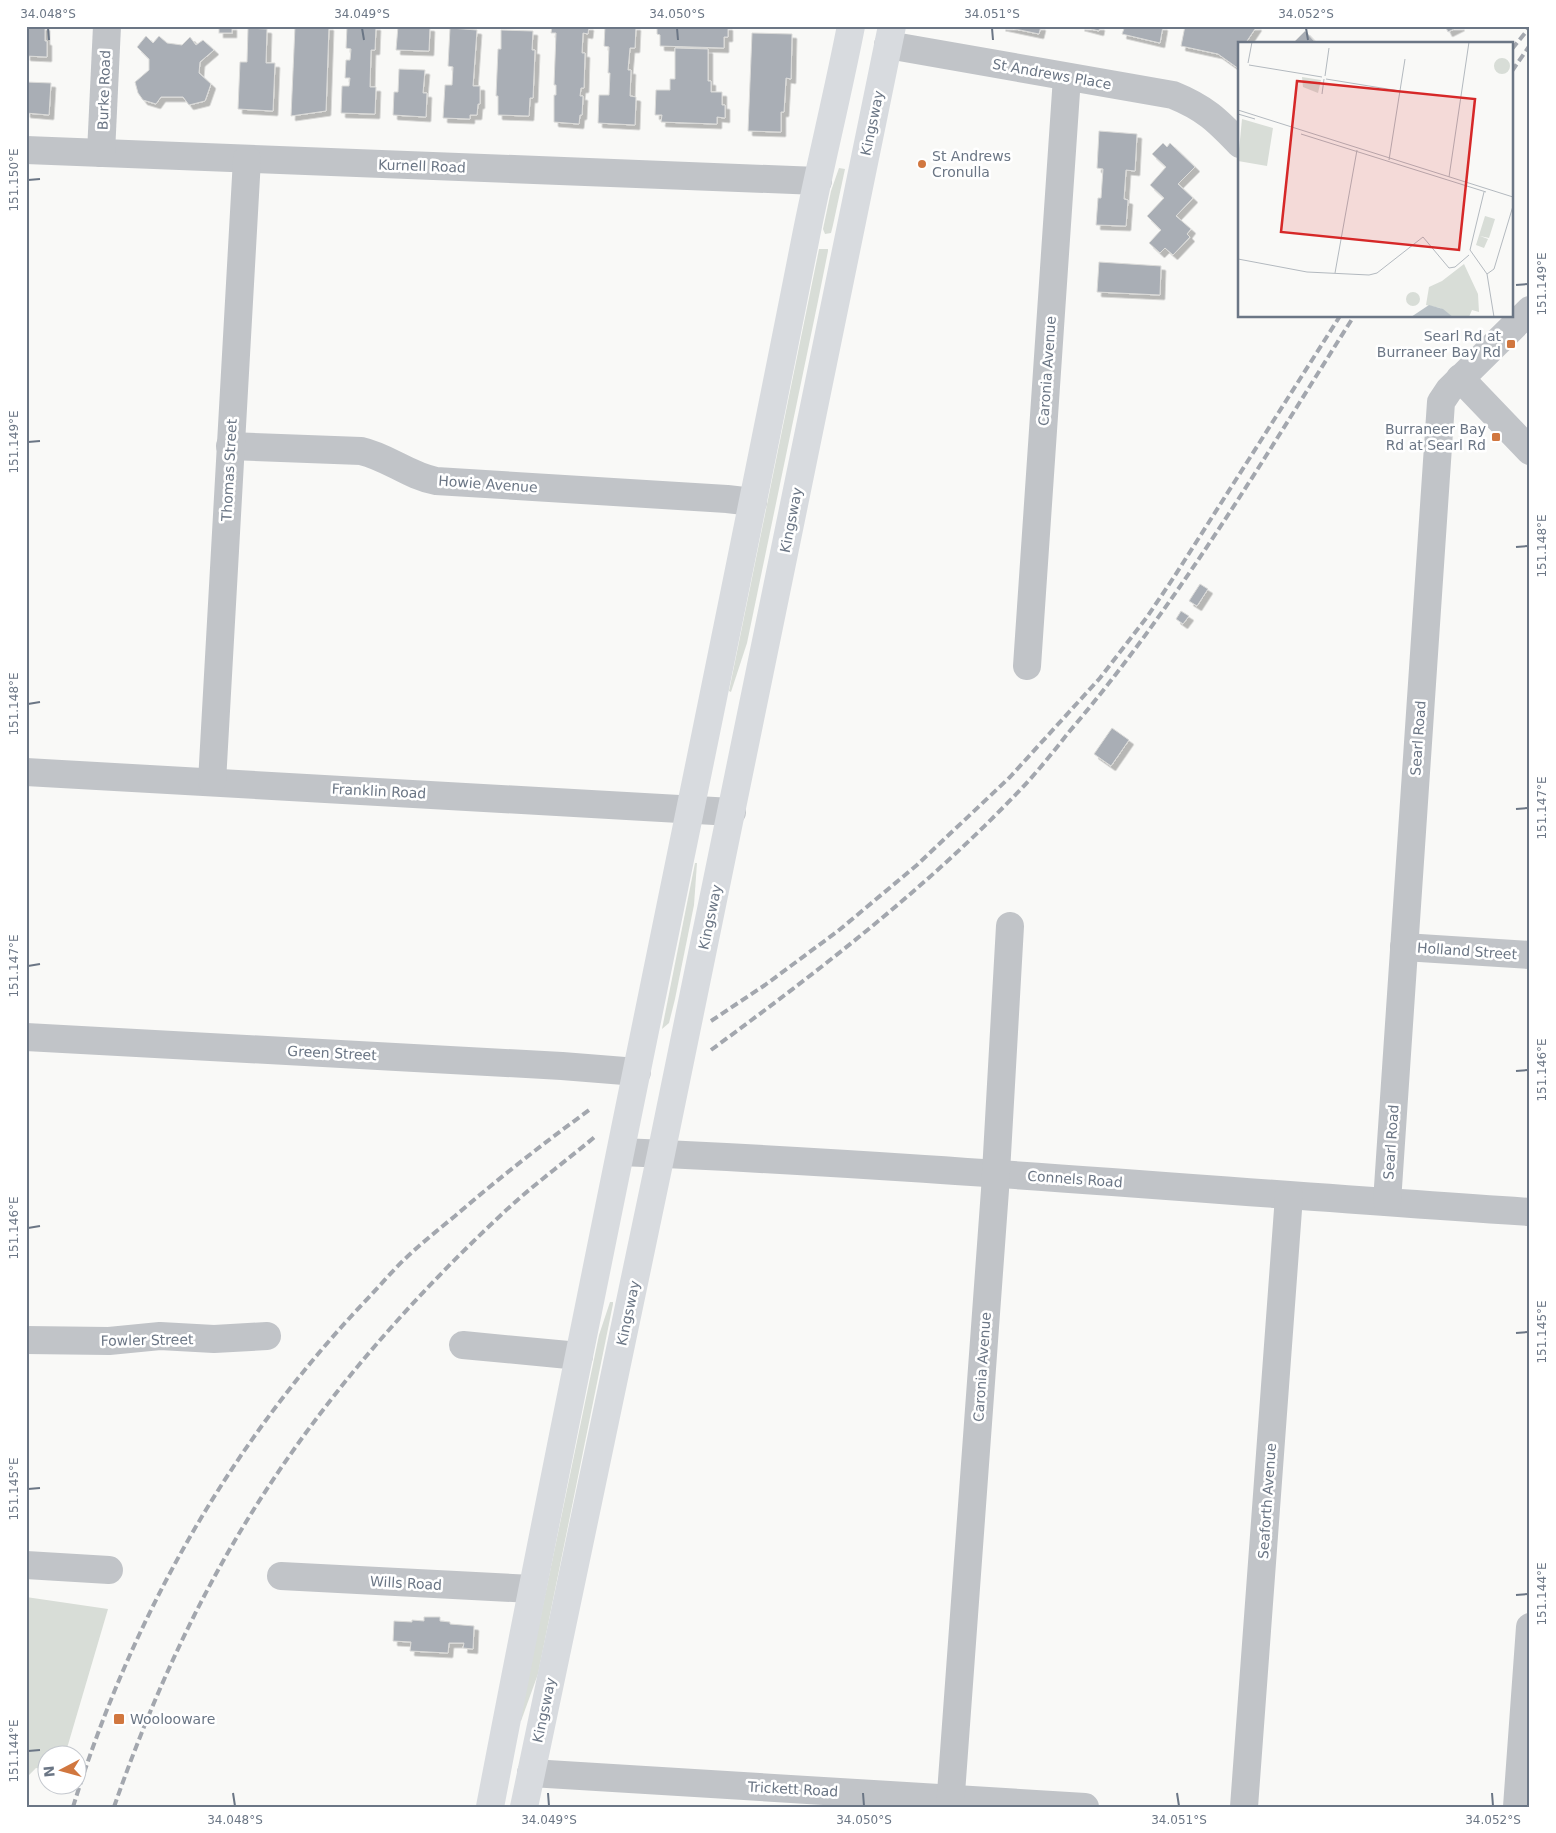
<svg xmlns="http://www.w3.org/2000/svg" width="1556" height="1833" font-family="'DejaVu Sans',sans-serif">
<defs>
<filter id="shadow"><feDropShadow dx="4.5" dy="4.5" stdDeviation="0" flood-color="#0004"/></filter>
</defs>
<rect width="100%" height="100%" fill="#f9f9f7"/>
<g fill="#d8ddd7">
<path d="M 839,168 L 845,169 L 833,225 L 831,233 L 825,234 L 823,229 L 831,191 Z"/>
<path d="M 819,249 L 828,249 L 828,251 L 818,301 L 747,643 L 731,692 L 729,691 Z"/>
<path d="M 695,863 L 697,863 L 694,905 L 675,999 L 669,1023 L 662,1029 Z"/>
<path d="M 610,1302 L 613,1302 L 613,1304 L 538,1674 L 521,1721 L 519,1721 L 599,1335 Z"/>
<path d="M 26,1597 L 108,1609 L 65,1755 L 48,1756 L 47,1770 L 36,1768 L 26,1778 Z"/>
</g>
<g fill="#a9aeb5" stroke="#dbdbd9" filter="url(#shadow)">
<path d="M 26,26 L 45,26 L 45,41 L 47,41 L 47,57 L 26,56 Z"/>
<rect x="219" y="26" width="13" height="7"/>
<path d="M 295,26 L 329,26 L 326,111 L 291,116 Z"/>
<path d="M 347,26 L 376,26 L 375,50 L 371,50 L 370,87 L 376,87 L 375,114 L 341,113 L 342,86 L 349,86 L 350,78 L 345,78 L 346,60 L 350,60 L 351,49 L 346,48 Z"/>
<path d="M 398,26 L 430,27 L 429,51 L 396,50 Z"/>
<path d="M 552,26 L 589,26 L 588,34 L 583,33 L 582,53 L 585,53 L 584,88 L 581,88 L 580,96 L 583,96 L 582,115 L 580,115 L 579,124 L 554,122 L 554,95 L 556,95 L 556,85 L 554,85 L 556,33 L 551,33 Z"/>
<path d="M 605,26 L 636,26 L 635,48 L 630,48 L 628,70 L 631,70 L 630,96 L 636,97 L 635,125 L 598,123 L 599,95 L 609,95 L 610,73 L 608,73 L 609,47 L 604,46 Z"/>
<path d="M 657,26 L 728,26 L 728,37 L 724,37 L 724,48 L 660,46 L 660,35 L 657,34 Z"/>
<path d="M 1001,26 L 1041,26 L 1039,34 Z"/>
<path d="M 1080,26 L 1100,26 L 1099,31 Z"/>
<path d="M 1125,26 L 1163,26 L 1160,43 L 1122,34 Z"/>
<path d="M 1185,26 L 1203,27 L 1257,26 L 1245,44 L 1240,44 L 1239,69 L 1218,54 L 1181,46 Z"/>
<path d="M 1445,26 L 1460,26 L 1448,32 Z"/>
<path d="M 248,28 L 267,29 L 266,63 L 275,63 L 273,111 L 238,109 L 240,62 L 247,62 Z"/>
<path d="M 450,28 L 477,30 L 473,86 L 480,86 L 480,104 L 478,104 L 477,115 L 470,115 L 470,119 L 443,118 L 445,85 L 452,85 L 453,67 L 448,66 Z"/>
<path d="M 501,30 L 533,31 L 532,50 L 535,50 L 533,98 L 530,98 L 529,116 L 498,115 L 498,96 L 496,96 L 498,49 L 501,49 Z"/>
<path d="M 1305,31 L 1317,44 L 1292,44 Z"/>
<path d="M 752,33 L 792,34 L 791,79 L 786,78 L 784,112 L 781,112 L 781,132 L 748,131 Z"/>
<path d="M 146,36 L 153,43 L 159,36 L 167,43 L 182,45 L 190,37 L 196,45 L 203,40 L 214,50 L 200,62 L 199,73 L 211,84 L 205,101 L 189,105 L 183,97 L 161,97 L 156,104 L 143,100 L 138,93 L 135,82 L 149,70 L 149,59 L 137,47 Z"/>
<path d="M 675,48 L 708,49 L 708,81 L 711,81 L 711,92 L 722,92 L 722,105 L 725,105 L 725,118 L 717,117 L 717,124 L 661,122 L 662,115 L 655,115 L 656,90 L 670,90 L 670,79 L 675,79 Z"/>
<path d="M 399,69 L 425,70 L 423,93 L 427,93 L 426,117 L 393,115 L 394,92 L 398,92 Z"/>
<path d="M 26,82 L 51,83 L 49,115 L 26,113 Z"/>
<path d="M 1099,131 L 1137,134 L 1135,171 L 1126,170 L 1124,199 L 1128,200 L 1126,226 L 1096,225 L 1098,198 L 1101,198 L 1103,169 L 1097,168 Z"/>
<path d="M 1163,143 L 1167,147 L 1170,143 L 1195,167 L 1178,184 L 1193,198 L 1176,216 L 1191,229 L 1187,234 L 1190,237 L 1173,255 L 1165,248 L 1160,253 L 1149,243 L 1161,230 L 1147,216 L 1164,198 L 1150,185 L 1166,167 L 1152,154 Z"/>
<path d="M 1099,262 L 1161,266 L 1160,295 L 1097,292 Z"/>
<path d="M 1200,584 L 1208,589 L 1197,606 L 1189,601 Z"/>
<path d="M 1181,611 L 1189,616 L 1183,624 L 1176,619 Z"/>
<path d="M 1112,728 L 1129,740 L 1111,766 L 1094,754 Z"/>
<path d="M 424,1617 L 440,1617 L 440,1621 L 450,1622 L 450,1624 L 474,1626 L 473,1649 L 463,1648 L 464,1643 L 449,1643 L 448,1653 L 410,1651 L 411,1642 L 393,1641 L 394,1621 L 412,1622 L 412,1620 L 424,1621 Z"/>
</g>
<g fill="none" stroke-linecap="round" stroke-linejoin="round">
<g stroke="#c1c4c8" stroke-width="28">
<path d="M 888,45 L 1173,95 C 1205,108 1217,120 1240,144"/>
<path d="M 26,150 L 818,181"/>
<path d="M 101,153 L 107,26"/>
<path d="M 1460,378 L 1530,451"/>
<path d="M 230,446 L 361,451 C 388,457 409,476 436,481 L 727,499 L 753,502"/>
<path d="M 1027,666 L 1067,77"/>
<path d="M 26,772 L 732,812"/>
<path d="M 212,782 L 247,159"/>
<path d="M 1404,947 L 1530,955"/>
<path d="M 26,1037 L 562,1066 L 637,1072"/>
<path d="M 621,1152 C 924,1165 1227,1192 1530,1212"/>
<path d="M 1387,1202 L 1441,402 L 1449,390 L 1530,310"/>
<path d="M 26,1340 L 109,1341 L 160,1336 L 214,1339 L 267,1336"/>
<path d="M 463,1345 L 579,1356"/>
<path d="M 26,1565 L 109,1570"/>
<path d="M 281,1576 L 532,1589"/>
<path d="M 531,1773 L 1085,1807"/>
<path d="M 950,1807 L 995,1190 L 1010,926"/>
<path d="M 1244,1807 L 1289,1196"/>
<path d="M 1517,1807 L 1530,1627"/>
</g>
<g stroke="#d8dbdf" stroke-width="28">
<path d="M 490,1807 C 590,1284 702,763 805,241 C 819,169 837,98 851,26"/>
<path d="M 524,1807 L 661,1154 L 892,26"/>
</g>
<g stroke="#a3a7ae" stroke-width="4" stroke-dasharray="8 4" stroke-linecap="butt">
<path d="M 1512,49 L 1530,27"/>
<path d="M 1512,71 L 1530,45"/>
<path d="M 711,1021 L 765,985 L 838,931 L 917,865 L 1010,777 L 1100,678 L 1147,617 L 1174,577 L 1340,316"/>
<path d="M 711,1050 C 820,970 928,887 1021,789 C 1038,771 1054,751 1069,732 C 1178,604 1264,458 1354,316"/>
<path d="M 73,1807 C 132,1615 232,1440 371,1295 C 383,1282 395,1268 408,1256 C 423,1242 439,1229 455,1216 C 499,1178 545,1142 592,1108"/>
<path d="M 114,1807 C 152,1698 200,1592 263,1495 C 329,1393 411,1299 500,1216 C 530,1187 565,1162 597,1135"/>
</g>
</g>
<path fill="none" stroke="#6b7685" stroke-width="2" d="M 48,28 L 49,40M 362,28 L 364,40M 677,28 L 678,40M 992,28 L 993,40M 1306,28 L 1308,40M 28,180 L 40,179M 1516,285 L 1528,284M 28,442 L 40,441M 1516,547 L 1528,546M 28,704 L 40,702M 1516,809 L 1528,808M 28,966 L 40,964M 1516,1071 L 1528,1070M 28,1228 L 40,1226M 1516,1333 L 1528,1332M 28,1489 L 40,1488M 1516,1595 L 1528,1594M 28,1751 L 40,1750M 233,1793 L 235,1806M 548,1793 L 549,1806M 863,1793 L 864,1806M 1177,1793 L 1179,1806M 1492,1793 L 1493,1806"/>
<g fill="#d1773f" stroke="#fff" stroke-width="2">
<circle cx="922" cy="164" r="5"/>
<rect x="1506" y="339" width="10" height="10" rx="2.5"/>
<rect x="1491" y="432" width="10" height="10" rx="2.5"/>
<rect x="113" y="1713" width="12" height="12" rx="2.5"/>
</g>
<g text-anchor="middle" stroke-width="5" stroke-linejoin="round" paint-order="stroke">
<g font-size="14" fill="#6b7685" stroke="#fff">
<text transform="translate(1052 74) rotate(10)" y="5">St Andrews Place</text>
<text transform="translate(104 90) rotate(-88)" y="5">Burke Road</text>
<text transform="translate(872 123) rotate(-78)" y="5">Kingsway</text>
<text transform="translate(422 166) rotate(2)" y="5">Kurnell Road</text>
<text transform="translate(1047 371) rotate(-86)" y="5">Caronia Avenue</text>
<text transform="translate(229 470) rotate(-87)" y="5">Thomas Street</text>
<text transform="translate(488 484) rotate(4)" y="5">Howie Avenue</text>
<text transform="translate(791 520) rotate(-79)" y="5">Kingsway</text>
<text transform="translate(1418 738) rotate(-86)" y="5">Searl Road</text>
<text transform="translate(379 791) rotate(3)" y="5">Franklin Road</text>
<text transform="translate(710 917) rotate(-78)" y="5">Kingsway</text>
<text transform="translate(1467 951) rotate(4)" y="5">Holland Street</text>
<text transform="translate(332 1053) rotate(3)" y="5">Green Street</text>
<text transform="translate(1391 1142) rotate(-86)" y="5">Searl Road</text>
<text transform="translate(1075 1179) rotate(4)" y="5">Connels Road</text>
<text transform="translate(628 1313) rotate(-78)" y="5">Kingsway</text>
<text transform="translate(147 1340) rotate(-1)" y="5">Fowler Street</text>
<text transform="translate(982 1367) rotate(-86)" y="5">Caronia Avenue</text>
<text transform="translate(1267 1501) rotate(-86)" y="5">Seaforth Avenue</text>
<text transform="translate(406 1583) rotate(3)" y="5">Wills Road</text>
<text transform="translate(544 1710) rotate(-78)" y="5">Kingsway</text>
<text transform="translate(793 1789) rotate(3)" y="5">Trickett Road</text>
</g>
<g font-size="14" fill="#6b7685" stroke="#fff" text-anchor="start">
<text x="932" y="161">St Andrews<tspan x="932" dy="16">Cronulla</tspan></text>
<text x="1501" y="341" text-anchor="end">Searl Rd at<tspan x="1501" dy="16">Burraneer Bay Rd</tspan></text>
<text x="1486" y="434" text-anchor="end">Burraneer Bay<tspan x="1486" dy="16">Rd at Searl Rd</tspan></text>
<text x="130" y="1724">Woolooware</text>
</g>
</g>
<g transform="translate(1238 42)">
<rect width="275" height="275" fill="#f9f9f7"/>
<path d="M256 24a8 8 0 1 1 16 0a8 8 0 1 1-16 0ZM 64,35 L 83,38 L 80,51 L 65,45 ZM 4,77 L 35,86 L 29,124 L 0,119 ZM 247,174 L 257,177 L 251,196 L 242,194 L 250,197 L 246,206 L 238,203 ZM 226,222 L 240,252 L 241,270 L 234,268 L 231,275 L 215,275 L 202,266 L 188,263 L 191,245 L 204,239 ZM168 257a7 7 0 1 1 14 0a7 7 0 1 1-14 0Z" fill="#d8ddd7"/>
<path d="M 191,263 L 205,267 L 215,275 L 173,275 Z" fill="#bac2c7"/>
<path fill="none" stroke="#b3b9bf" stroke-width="1" d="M 10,21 L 14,0M 11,23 L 84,35M 87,34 L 91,6M 88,37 L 162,49M 84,52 L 86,37M 0,68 L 275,155M 0,72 L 17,77M 63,92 L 248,150M 151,118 L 167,17M 211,135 L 231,0M 232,208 L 249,232 L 256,275M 232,208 L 246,150M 0,217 L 69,230 L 131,233 L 139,231 L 185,195 L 211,226 L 217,225 L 231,213M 97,231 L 119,108M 249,232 L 256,227 L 275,164"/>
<path fill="#d62828" fill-opacity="0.15" stroke="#d62828" stroke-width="2.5" d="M 59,39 L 237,57 L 221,208 L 43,190 Z"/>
<rect width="275" height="275" fill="none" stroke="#6b7685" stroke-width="2.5"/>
</g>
<rect width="1556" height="1833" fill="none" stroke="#ffffff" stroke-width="55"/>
<g transform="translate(62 1770) rotate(264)"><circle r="24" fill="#ffffff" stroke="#c4c8ce"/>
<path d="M0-4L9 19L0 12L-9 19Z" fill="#d1773f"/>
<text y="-8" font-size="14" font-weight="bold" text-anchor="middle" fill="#6b7685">N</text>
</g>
<rect x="28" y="28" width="1500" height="1778" fill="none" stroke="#6b7685" stroke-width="2"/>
<g font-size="12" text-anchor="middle" fill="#6b7685">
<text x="48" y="18">34.048°S</text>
<text x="362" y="18">34.049°S</text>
<text x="677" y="18">34.050°S</text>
<text x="992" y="18">34.051°S</text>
<text x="1306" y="18">34.052°S</text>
<text transform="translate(14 180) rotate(-90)" y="4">151.150°E</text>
<text transform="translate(1542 284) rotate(-90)" y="4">151.149°E</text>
<text transform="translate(14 442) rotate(-90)" y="4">151.149°E</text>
<text transform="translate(1542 546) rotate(-90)" y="4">151.148°E</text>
<text transform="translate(14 704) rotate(-90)" y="4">151.148°E</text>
<text transform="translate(1542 808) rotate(-90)" y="4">151.147°E</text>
<text transform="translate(14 966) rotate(-90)" y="4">151.147°E</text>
<text transform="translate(1542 1070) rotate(-90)" y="4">151.146°E</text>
<text transform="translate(14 1228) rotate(-90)" y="4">151.146°E</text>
<text transform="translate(1542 1332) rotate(-90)" y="4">151.145°E</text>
<text transform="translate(14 1489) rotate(-90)" y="4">151.145°E</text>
<text transform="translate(1542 1594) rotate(-90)" y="4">151.144°E</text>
<text transform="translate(14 1751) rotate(-90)" y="4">151.144°E</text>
<text x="235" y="1824">34.048°S</text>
<text x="549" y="1824">34.049°S</text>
<text x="864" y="1824">34.050°S</text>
<text x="1179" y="1824">34.051°S</text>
<text x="1493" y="1824">34.052°S</text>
</g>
</svg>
